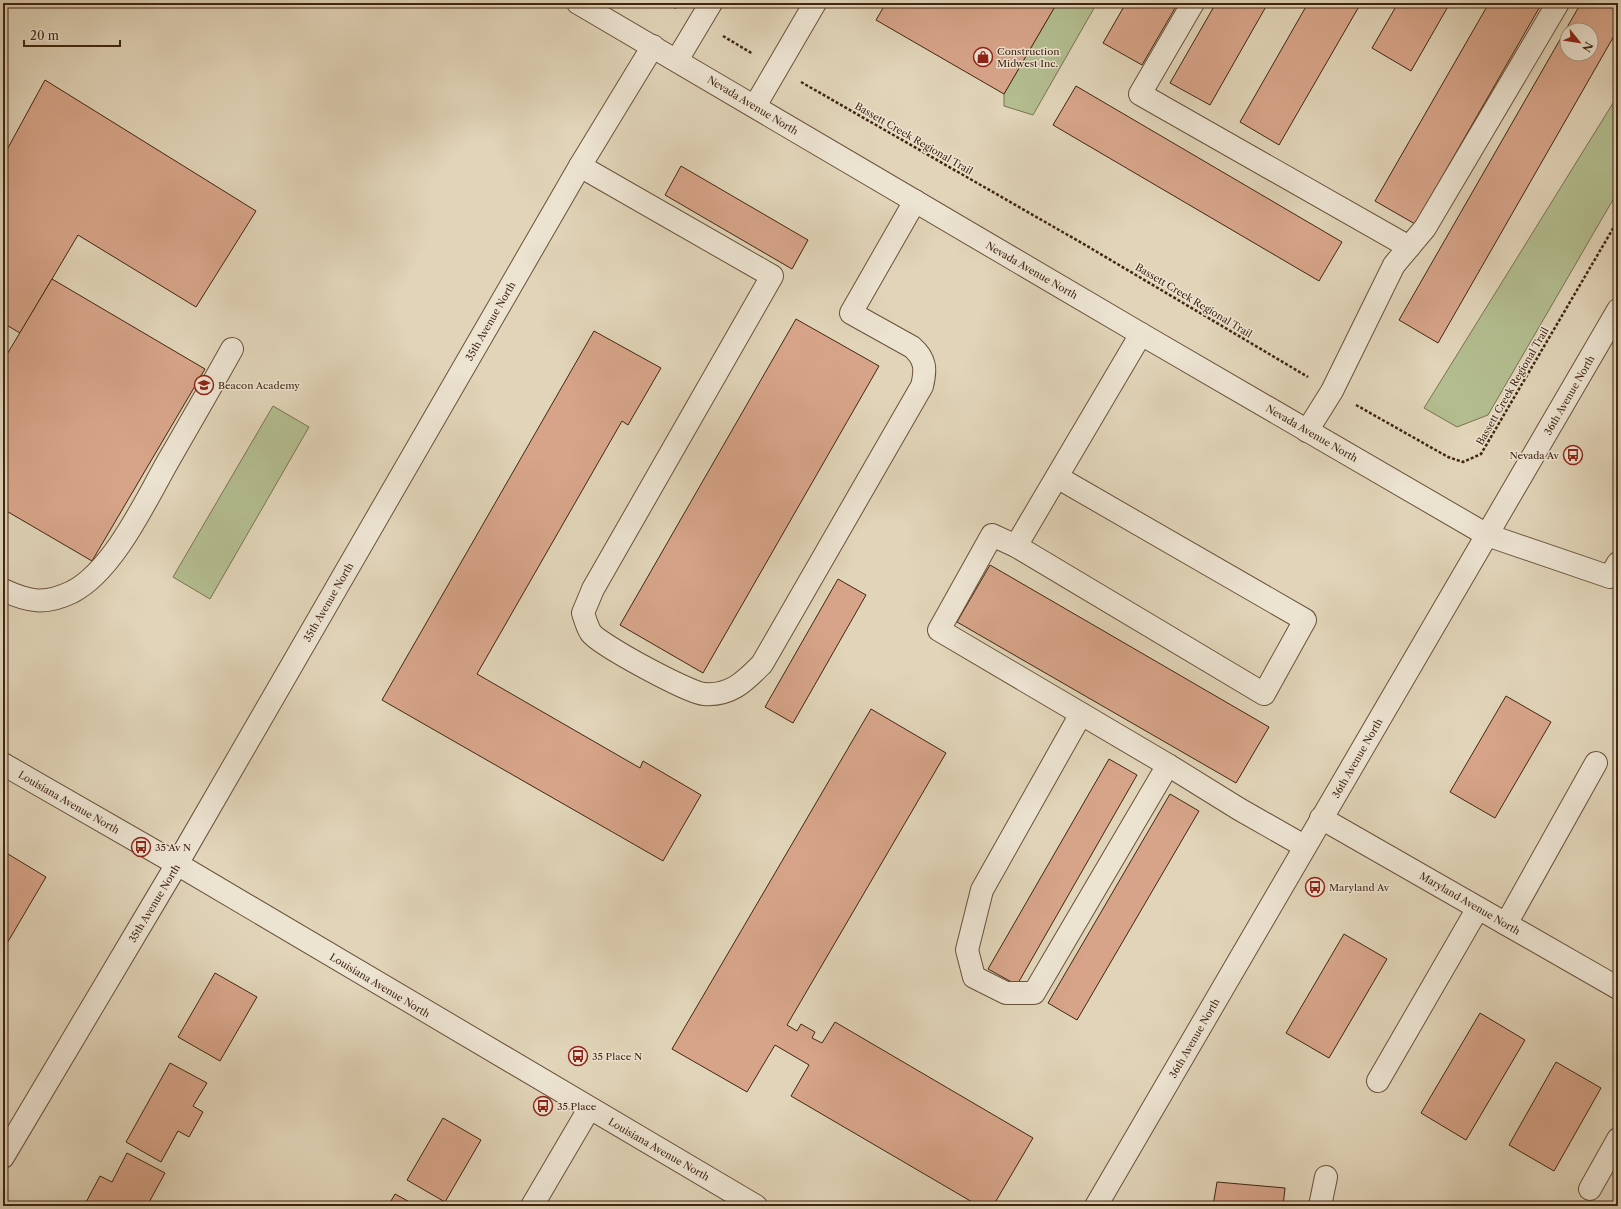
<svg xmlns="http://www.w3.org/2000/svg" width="1621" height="1209" font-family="'Libre Caslon Text',serif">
<rect width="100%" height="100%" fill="#e1d4b8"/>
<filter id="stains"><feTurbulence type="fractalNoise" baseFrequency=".005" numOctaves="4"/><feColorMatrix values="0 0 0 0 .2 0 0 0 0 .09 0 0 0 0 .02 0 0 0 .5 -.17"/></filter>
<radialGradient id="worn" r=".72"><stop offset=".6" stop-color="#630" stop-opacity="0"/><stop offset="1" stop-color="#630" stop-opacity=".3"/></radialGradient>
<g fill="#b3bd8f" stroke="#7a7250">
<path d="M 1057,3 L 1097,3 L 1033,115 L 1004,106 L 1004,94 Z"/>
<path d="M 1618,95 L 1618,191 L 1488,415 L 1457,427 L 1424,408 Z"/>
<path d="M 273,406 L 309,427 L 210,599 L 173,577 Z"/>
</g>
<g fill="#d7a489" stroke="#412611" fill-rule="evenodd">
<path d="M 886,3 L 1057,3 L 1004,94 L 876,20 Z"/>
<path d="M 1126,3 L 1178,3 L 1142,65 L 1103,43 Z"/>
<path d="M 1216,3 L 1268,3 L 1210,105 L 1170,83 Z"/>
<path d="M 1308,3 L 1361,3 L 1279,145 L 1240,122 Z"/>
<path d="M 1398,3 L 1450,3 L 1411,71 L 1372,48 Z"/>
<path d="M 1489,3 L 1542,3 L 1415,224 L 1375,201 Z"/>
<path d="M 1581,3 L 1618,3 L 1618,29 L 1438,343 L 1399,320 ZM 1567,30 L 1591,30 L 1591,54 L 1567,54 Z"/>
<path d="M 45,80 L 256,211 L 196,307 L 78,235 L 20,333 L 3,323 L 3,157 Z"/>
<path d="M 1076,86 L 1342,242 L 1319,281 L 1053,125 Z"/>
<path d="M 681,166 L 808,240 L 792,269 L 665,195 Z"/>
<path d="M 52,279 L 205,369 L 92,561 L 3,509 L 3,361 Z"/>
<path d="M 796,319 L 879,366 L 703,673 L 620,625 Z"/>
<path d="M 594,331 L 661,368 L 628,425 L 622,421 L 477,674 L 640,768 L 643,761 L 701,795 L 663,861 L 382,700 Z"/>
<path d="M 990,565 L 1269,727 L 1236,783 L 957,622 Z"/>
<path d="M 838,579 L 866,595 L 793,723 L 765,707 Z"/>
<path d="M 1506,696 L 1551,722 L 1495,818 L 1450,792 Z"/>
<path d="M 871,709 L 946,753 L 787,1025 L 797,1031 L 801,1024 L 815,1032 L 812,1038 L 822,1043 L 835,1022 L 1033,1138 L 993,1206 L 979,1206 L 791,1096 L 809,1065 L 775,1045 L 747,1092 L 672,1049 Z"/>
<path d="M 1109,759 L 1137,775 L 1017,985 L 988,969 Z"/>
<path d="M 1170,794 L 1199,811 L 1077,1020 L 1048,1003 Z"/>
<path d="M 3,851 L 46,877 L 6,945 L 3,943 Z"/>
<path d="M 1344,934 L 1387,959 L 1329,1058 L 1286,1033 Z"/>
<path d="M 215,973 L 257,997 L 220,1061 L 178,1037 Z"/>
<path d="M 1480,1013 L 1525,1040 L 1466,1140 L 1421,1113 Z"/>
<path d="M 1556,1062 L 1601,1088 L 1554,1171 L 1509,1145 Z"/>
<path d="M 170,1063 L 207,1083 L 193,1106 L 203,1112 L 189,1137 L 178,1131 L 161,1162 L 126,1142 Z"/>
<path d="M 443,1118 L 481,1140 L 445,1202 L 407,1180 Z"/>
<path d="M 127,1153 L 165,1173 L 147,1206 L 84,1206 L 100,1176 L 112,1182 Z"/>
<path d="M 1217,1182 L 1285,1188 L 1283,1206 L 1213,1206 Z"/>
<path d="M 395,1194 L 417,1206 L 388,1206 Z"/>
</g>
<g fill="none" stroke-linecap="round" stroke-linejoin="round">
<g stroke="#69523b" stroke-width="24">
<g id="minor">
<path d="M 578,3 L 1141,334 L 1487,535 L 1610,577 L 1618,563"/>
<path d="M 1193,3 L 1140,94 L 1409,247"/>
<path d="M 677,60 L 711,3"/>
<path d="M 755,106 L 815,3"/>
<path d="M 580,166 L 772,276 L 593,589 L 583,613 C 585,619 587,627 591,633 C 600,645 689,693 704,694 C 731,696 745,681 762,664 L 922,386 C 926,370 926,359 912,347 L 851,313 L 915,201"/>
<path d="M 1141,334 L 1016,546 L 992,535 L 939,630 L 1168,765 L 1239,809 L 1304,846"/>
<path d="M 1307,431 L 1332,391 L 1394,265 L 1425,228 L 1558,3"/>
<path d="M 1016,546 L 1264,694 L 1305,620 L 1057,477"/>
<path d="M 3,590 C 29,602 45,605 72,592 C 113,571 145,502 167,463 C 189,425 211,387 232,349"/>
<path d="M 1081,714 L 982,890 L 967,950 L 974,977 L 1006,993 L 1034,993 L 1168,765"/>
<path d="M 3,764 L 177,864 L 756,1206"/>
<path d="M 1321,818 L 1618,988"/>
<path d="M 1506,924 L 1596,763"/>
<path d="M 1378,1081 L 1478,908"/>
<path d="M 3,1157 L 177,864 L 580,166 L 653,46"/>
<path d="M 1590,1189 L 1618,1139"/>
<path d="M 532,1206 L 589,1109"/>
<path d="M 1096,1206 L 1618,310"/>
<path d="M 1320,1206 L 1326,1177"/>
</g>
</g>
<g stroke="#412611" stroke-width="2.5" stroke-dasharray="3 2" stroke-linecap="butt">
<path d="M 666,3 L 676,8"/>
<path d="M 723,36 L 753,54"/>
<path d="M 801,82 L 1087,246 L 1308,377"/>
<path d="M 1356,405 L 1448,457 L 1463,462 L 1481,454 L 1618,220"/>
</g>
<use href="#minor" stroke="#ece3d1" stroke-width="22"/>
</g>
<defs>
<g id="shop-ring" transform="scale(1)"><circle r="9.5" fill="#ece3d1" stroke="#8f2418" stroke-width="1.5"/><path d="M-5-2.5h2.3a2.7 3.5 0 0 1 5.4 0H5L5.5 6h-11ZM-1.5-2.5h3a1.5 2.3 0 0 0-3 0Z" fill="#8f2418"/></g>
<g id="school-ring" transform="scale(1)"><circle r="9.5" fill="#ece3d1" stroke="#8f2418" stroke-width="1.5"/><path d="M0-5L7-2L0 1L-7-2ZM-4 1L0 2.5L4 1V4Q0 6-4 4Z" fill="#8f2418"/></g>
<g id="bus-ring" transform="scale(1)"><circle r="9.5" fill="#ece3d1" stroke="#8f2418" stroke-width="1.5"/><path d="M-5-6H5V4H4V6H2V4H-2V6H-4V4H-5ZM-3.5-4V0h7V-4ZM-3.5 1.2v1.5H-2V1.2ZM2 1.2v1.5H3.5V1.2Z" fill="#8f2418"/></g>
</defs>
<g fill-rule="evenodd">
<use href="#shop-ring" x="983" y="57"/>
<use href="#school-ring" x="204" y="385"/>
<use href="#bus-ring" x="1573" y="455"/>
<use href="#bus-ring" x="141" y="847"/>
<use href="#bus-ring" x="1315" y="887"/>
<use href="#bus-ring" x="578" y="1056"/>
<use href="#bus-ring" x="543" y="1106"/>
</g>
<g text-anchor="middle" stroke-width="3" stroke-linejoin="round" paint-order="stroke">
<g font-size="10" fill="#412611" stroke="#ece3d1" text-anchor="start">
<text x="997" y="55">Construction<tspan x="997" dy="12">Midwest Inc.</tspan></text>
<text x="218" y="389">Beacon Academy</text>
<text x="1559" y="459" text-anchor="end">Nevada Av</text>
<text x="155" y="851">35 Av N</text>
<text x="1329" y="891">Maryland Av</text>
<text x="592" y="1060">35 Place N</text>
<text x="557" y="1110">35 Place</text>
</g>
<g font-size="10" fill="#412611" stroke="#ece3d1">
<text transform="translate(753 105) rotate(31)" y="4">Nevada Avenue North</text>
<text transform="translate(914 138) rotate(30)" y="4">Bassett Creek Regional Trail</text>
<text transform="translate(1032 270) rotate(30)" y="4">Nevada Avenue North</text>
<text transform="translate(1194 300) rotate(31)" y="4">Bassett Creek Regional Trail</text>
<text transform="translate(490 321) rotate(-60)" y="4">35th Avenue North</text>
<text transform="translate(1512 386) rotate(-60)" y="4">Bassett Creek Regional Trail</text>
<text transform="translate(1569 395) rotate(-60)" y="4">36th Avenue North</text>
<text transform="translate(1312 433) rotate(30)" y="4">Nevada Avenue North</text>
<text transform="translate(328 602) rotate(-60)" y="4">35th Avenue North</text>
<text transform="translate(1357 758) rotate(-60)" y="4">36th Avenue North</text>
<text transform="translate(69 802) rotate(30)" y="4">Louisiana Avenue North</text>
<text transform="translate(154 903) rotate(-59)" y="4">35th Avenue North</text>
<text transform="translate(1470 903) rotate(30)" y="4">Maryland Avenue North</text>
<text transform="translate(380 985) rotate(31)" y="4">Louisiana Avenue North</text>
<text transform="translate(1194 1038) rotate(-60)" y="4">36th Avenue North</text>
<text transform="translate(659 1149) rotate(30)" y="4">Louisiana Avenue North</text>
</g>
</g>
<rect width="1621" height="1209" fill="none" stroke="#e1d4b8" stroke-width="16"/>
<rect x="4" y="4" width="1613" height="1201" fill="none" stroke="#412611" stroke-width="2"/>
<rect x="8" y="8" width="1605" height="1193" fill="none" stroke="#412611"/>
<g transform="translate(1579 42) rotate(120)"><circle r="19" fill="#ece3d1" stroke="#a89784"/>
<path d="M0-3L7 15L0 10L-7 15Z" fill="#8f2418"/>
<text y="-6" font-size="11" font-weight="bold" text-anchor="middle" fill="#412611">N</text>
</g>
<path d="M24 40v6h96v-6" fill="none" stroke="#412611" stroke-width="2"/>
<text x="30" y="40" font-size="12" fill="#412611" stroke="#ece3d1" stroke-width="3" paint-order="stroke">20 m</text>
<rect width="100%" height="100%" filter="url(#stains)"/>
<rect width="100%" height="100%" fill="url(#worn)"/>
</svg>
